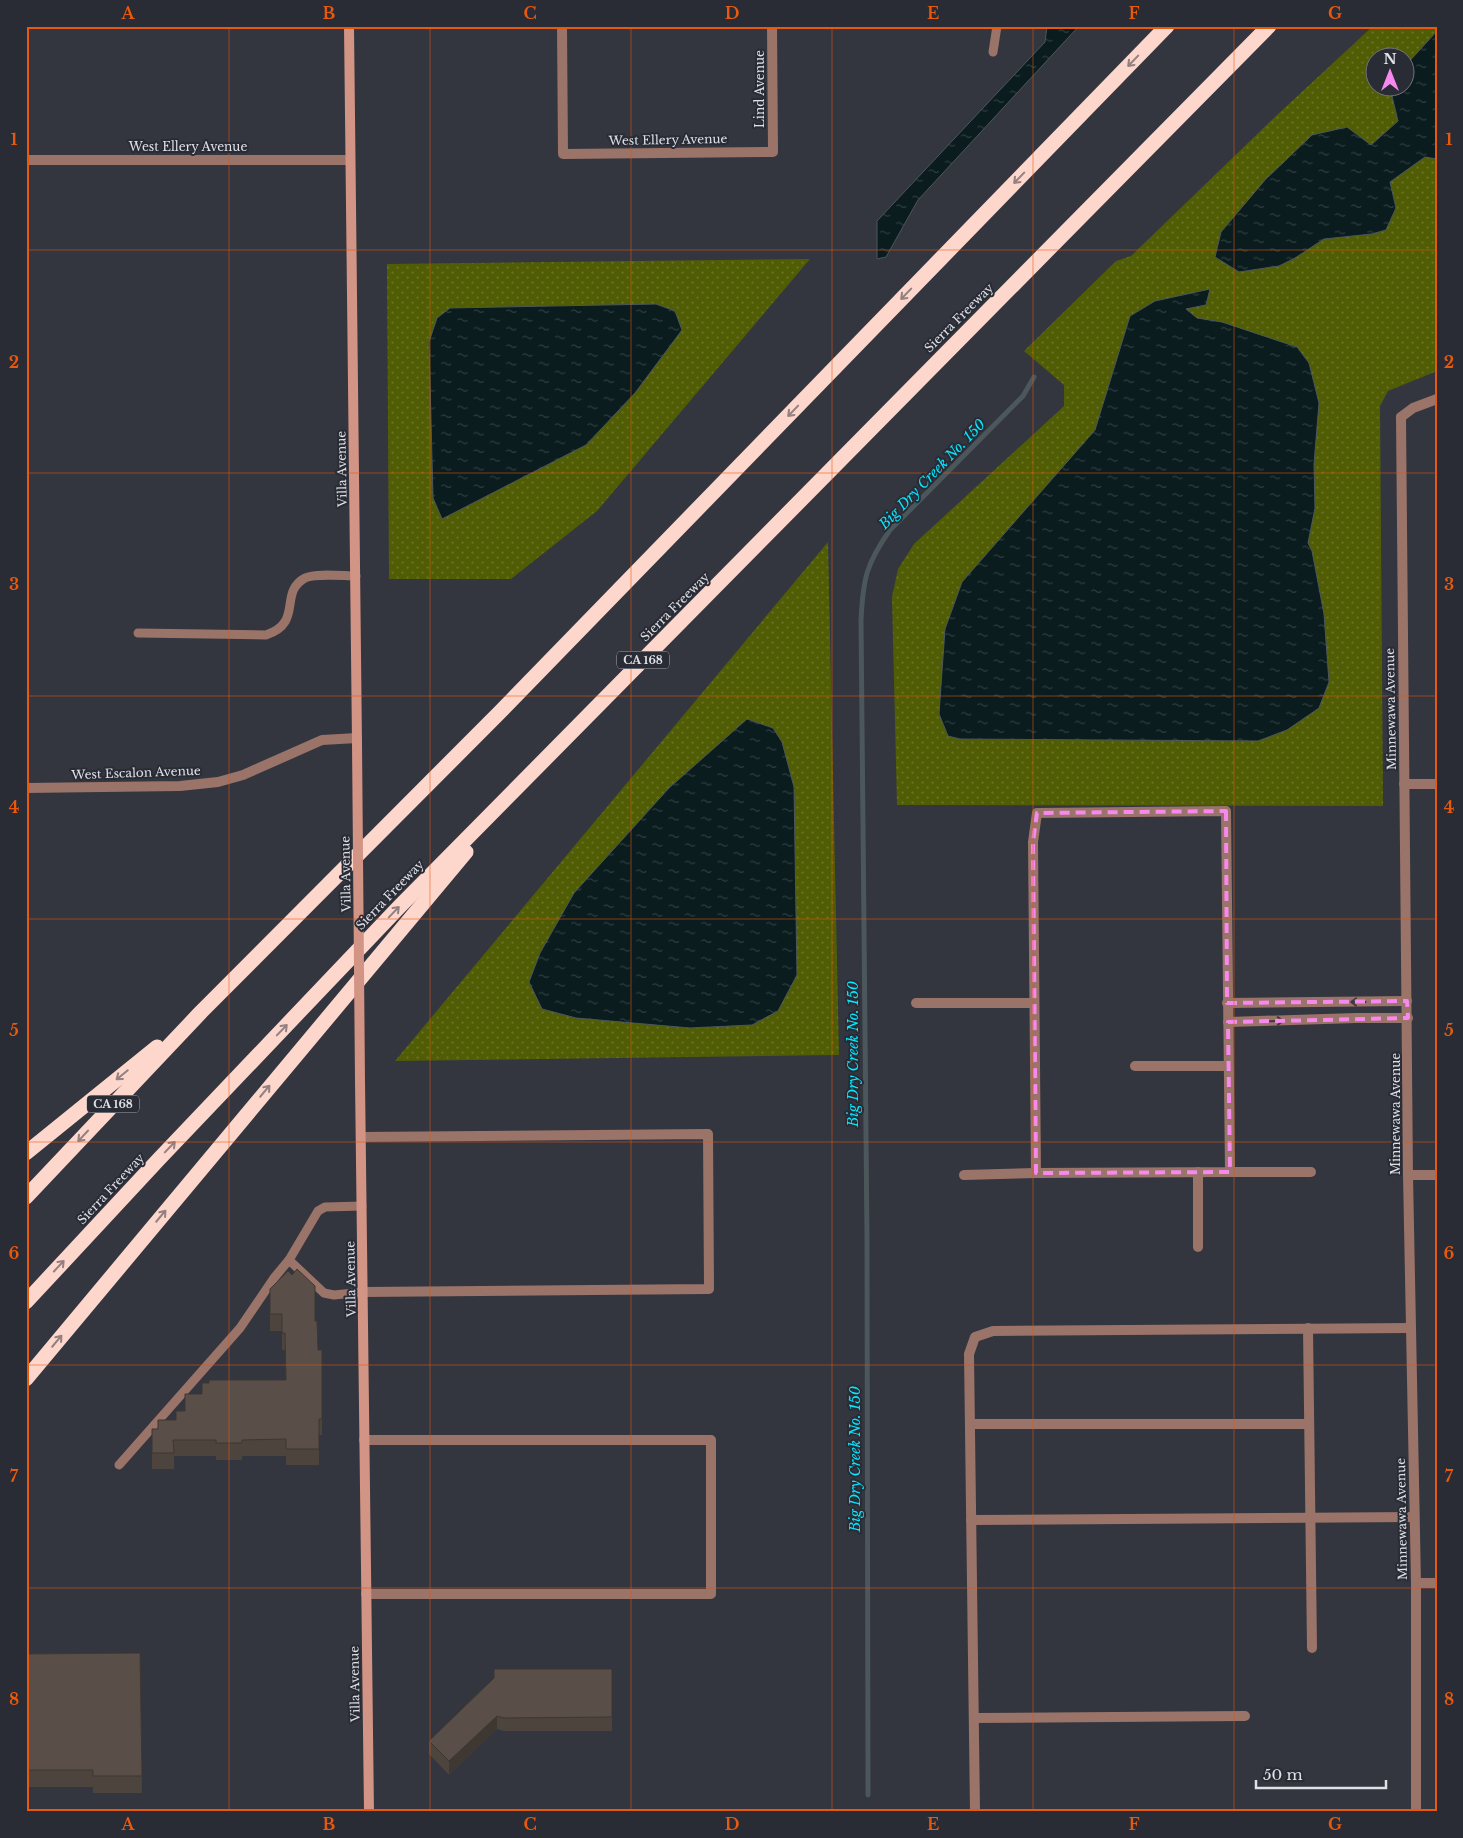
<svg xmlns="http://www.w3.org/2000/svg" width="1463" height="1838" font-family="'Libre Baskerville',serif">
<defs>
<pattern id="grass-dots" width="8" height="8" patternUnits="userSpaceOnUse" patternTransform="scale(1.25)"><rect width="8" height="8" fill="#515d04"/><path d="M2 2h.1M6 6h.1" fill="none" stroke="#6a7429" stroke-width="1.8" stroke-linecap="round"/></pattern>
<pattern id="water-ripples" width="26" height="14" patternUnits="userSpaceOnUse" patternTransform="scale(1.25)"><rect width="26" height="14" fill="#0b1c1f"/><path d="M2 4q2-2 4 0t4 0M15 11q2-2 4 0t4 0" fill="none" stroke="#2e3d40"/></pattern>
</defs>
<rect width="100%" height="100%" fill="#33353f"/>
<g fill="url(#grass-dots)" fill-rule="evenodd">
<path d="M 1373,26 L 1437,26 L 1437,371 L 1388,391 L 1380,406 L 1383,806 L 897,805 L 892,597 L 898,569 L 914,544 L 1064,406 L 1064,385 L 1024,351 L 1116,261 L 1131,256 L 1277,115 ZM 1376,58 L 1406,58 L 1406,88 L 1376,88 Z"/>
<path d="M 810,259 L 597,511 L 511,579 L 389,579 L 387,264 Z"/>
<path d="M 828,542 L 839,1055 L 395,1061 Z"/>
</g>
<g fill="url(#water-ripples)" stroke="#4b575b">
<path d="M 1047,26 L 1079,26 L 918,200 L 886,257 L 877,259 L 877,221 L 1045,42 Z"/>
<path d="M 1437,31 L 1437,159 L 1425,157 L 1390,182 L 1396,208 L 1386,230 L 1372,234 L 1324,239 L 1295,258 L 1279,266 L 1239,272 L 1215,257 L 1221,232 L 1265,180 L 1312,135 L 1347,127 L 1371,145 L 1398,121 L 1390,88 L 1406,88 L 1406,65 Z"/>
<path d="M 1210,289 L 1206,305 L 1186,309 L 1197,318 L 1222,322 L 1297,347 L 1309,363 L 1319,403 L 1314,464 L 1315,508 L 1308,543 L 1312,551 L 1324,614 L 1329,682 L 1319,708 L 1287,730 L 1258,741 L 960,739 L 948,736 L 939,714 L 945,629 L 962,582 L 1095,430 L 1130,316 L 1155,301 Z"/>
<path d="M 656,304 L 675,311 L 682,330 L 635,393 L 586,445 L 442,519 L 433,498 L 429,342 L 437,318 L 450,308 Z"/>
<path d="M 747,719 L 773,728 L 782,742 L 794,787 L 797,975 L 778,1011 L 752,1025 L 690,1028 L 576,1018 L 542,1009 L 529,982 L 540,953 L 574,893 L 669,788 Z"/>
</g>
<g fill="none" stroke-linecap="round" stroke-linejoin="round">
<path stroke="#4b575b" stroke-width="5" d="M 868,1795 L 867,1238 L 861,620 C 863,579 866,564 890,530 L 1023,396 L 1034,377"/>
<g stroke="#9a7369" stroke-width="9">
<path d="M 993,52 L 997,26"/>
<path d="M 138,633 L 266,635 C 304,622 278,593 305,578 C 316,573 343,576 356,576"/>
<path d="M 362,1206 L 325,1207 L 318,1211 L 289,1260 L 324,1293 L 334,1295 L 364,1292"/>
<path d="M 119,1465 L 240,1328 L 274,1278 L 289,1260"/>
</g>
<g stroke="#9a7369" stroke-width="10">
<path d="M 562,26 L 563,154 L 773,152 L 772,26"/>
<path d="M 26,160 L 350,160"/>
<path d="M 1401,417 L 1413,408 L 1437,399"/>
<path d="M 26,788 L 180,786 L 218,782 L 243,775 L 322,740 L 357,738"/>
<path d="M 1226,811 L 1230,1172 L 1036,1173 L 1033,842 L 1037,813 Z"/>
<path d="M 916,1003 L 1034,1003"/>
<path d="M 1227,1003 L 1407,1001"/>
<path d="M 1228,1022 L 1356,1018 L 1408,1018"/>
<path d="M 1135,1066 L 1228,1066"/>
<path d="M 361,1137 L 708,1134 L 709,1289 L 364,1292"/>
<path d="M 1198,1172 L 1198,1247"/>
<path d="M 1230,1172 L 1311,1172"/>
<path d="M 964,1175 L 1036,1173"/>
<path d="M 1408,1175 L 1437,1175"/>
<path d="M 1308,1328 L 1312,1648"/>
<path d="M 970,1424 L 1308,1424"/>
<path d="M 364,1440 L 711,1440 L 711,1594 L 366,1594"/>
<path d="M 971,1520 L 1414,1517"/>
<path d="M 1416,1583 L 1437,1583"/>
<path d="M 974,1718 L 1245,1716"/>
<path d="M 975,1812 L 969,1354 L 975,1337 L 993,1331 L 1411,1328"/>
</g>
<g stroke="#9a7369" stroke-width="10">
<path d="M 1401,417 L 1408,1175 L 1416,1583 L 1416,1812"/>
<path d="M 1404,784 L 1437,784"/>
</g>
<g stroke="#d29485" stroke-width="10">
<path d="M 349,26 L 357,743"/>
<path d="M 360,1081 L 369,1812"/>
</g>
<g stroke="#fdd6cc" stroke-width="15">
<path d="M 26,1153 L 157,1047"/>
<path d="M 26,1197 L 201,1012 L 500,712 L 1167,26"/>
<path d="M 26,1302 L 159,1159 L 400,906 L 1269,26"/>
<path d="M 26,1379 L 466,852"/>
</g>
<path stroke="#d29485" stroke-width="10" d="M 357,743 L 360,1081"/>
</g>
<g fill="#4d443e">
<path d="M 270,1289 L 315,1321 L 318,1350 L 322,1350 L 322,1435 L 319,1435 L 319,1465 L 286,1465 L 286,1456 L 242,1456 L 242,1460 L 216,1460 L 216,1456 L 174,1456 L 174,1469 L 152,1469 L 152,1429 L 158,1429 L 176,1420 L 202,1394 L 286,1380 L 285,1350 L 282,1350 L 282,1331 L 270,1331 Z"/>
<path d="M 140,1653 L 142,1793 L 93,1793 L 93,1787 L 26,1787 L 26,1654 Z"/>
<path d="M 612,1669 L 612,1731 L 504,1731 L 497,1729 L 449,1775 L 429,1754 L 429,1741 Z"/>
</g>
<path fill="#3e3732" d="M 497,1716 L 497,1729 L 449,1775 L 449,1761 Z"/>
<g fill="#594f48" stroke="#3e3732">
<path d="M 297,1269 L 315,1286 L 315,1321 L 317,1321 L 318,1350 L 322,1350 L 322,1419 L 319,1419 L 319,1449 L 286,1449 L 286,1439 L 242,1440 L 242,1443 L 216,1443 L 216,1440 L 173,1440 L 174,1453 L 152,1453 L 152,1429 L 158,1429 L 158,1420 L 176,1420 L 176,1411 L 185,1411 L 185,1394 L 202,1394 L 202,1383 L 209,1383 L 209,1380 L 286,1380 L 285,1333 L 282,1333 L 282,1314 L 270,1314 L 270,1289 L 288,1271 L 292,1275 Z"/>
<path d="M 140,1653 L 142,1776 L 93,1776 L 93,1770 L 26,1770 L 26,1654 Z"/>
<path d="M 494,1669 L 612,1669 L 612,1717 L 504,1718 L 497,1716 L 449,1761 L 429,1741 L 494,1678 Z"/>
</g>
<defs><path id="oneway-shaft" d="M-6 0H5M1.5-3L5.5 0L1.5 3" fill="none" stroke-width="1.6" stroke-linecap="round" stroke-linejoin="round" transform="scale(1.25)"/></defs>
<g stroke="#938080">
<use href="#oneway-shaft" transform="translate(1133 61) rotate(134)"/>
<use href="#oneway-shaft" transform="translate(1019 178) rotate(134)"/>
<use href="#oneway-shaft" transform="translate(906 294) rotate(134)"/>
<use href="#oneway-shaft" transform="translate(793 411) rotate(134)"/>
<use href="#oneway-shaft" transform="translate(394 912) rotate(-46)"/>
<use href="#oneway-shaft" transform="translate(282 1030) rotate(-46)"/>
<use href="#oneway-shaft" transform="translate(122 1075) rotate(141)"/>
<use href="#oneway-shaft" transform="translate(265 1091) rotate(-50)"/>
<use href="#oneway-shaft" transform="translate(83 1136) rotate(133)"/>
<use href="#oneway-shaft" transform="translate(170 1147) rotate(-46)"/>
<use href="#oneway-shaft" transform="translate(161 1216) rotate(-50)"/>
<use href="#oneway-shaft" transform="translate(59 1266) rotate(-47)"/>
<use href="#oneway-shaft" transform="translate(57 1341) rotate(-50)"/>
</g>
<g stroke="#40393f">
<use href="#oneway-shaft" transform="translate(1358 1002) rotate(180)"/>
<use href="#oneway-shaft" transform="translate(1276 1021) rotate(-2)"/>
</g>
<path fill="none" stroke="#f689ed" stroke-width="4" stroke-dasharray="10 6" stroke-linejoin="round" d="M 1226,811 L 1227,1003 L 1407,1001 L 1408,1018 L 1228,1022 L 1230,1172 L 1036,1173 L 1033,842 L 1037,813 Z"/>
<path fill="none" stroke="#e8590c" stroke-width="1" stroke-opacity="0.55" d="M 229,26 L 229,1812M 430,26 L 430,1812M 631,26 L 631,1812M 832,26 L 832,1812M 1033,26 L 1033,1812M 1234,26 L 1234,1812M 26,250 L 1437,250M 26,473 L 1437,473M 26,696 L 1437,696M 26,919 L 1437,919M 26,1142 L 1437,1142M 26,1365 L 1437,1365M 26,1588 L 1437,1588"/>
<g text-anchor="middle" stroke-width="4" stroke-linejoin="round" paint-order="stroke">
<g fill="#292b35" stroke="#a8aab2" stroke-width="1">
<rect x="617" y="651.5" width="52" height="17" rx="4"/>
<rect x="87" y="1095.5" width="52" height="17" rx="4"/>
</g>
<g font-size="11" font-weight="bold" fill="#dfe1e7">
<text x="643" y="664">CA 168</text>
<text x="113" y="1108">CA 168</text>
</g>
<g font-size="12" fill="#dfe1e7" stroke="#292b35">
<text transform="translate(760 89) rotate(-90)" y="4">Lind Avenue</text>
<text transform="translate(668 140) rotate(-1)" y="4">West Ellery Avenue</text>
<text x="188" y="151">West Ellery Avenue</text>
<text transform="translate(959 318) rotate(-45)" y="4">Sierra Freeway</text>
<text transform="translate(342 469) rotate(-91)" y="4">Villa Avenue</text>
<text transform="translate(675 607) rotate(-45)" y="4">Sierra Freeway</text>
<text transform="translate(1391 709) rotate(-91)" y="4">Minnewawa Avenue</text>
<text transform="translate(136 773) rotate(-2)" y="4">West Escalon Avenue</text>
<text transform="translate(346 874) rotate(-91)" y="4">Villa Avenue</text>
<text transform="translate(390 895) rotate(-46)" y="4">Sierra Freeway</text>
<text transform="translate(1396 1114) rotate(-90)" y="4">Minnewawa Avenue</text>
<text transform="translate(111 1189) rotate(-47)" y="4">Sierra Freeway</text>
<text transform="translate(351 1279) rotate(-91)" y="4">Villa Avenue</text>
<text transform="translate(1402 1519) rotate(-91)" y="4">Minnewawa Avenue</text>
<text transform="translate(355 1684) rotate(-91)" y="4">Villa Avenue</text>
</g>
<g font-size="14" font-style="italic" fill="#05e7ff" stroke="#292b35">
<text transform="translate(932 474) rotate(-46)" y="5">Big Dry Creek No. 150</text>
<text transform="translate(853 1054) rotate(-90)" y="5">Big Dry Creek No. 150</text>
<text transform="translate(855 1459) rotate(-90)" y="5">Big Dry Creek No. 150</text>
</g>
</g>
<rect width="1463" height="1838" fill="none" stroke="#292b35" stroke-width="55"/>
<g transform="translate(1390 72)"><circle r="24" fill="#292b35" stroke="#72747c"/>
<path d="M0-4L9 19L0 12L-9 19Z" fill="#f689ed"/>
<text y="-8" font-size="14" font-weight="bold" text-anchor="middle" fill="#dfe1e7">N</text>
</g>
<path d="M1256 1780v8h130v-8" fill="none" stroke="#dfe1e7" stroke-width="2.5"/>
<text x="1263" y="1780" font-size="15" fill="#dfe1e7" stroke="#292b35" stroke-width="4" paint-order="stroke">50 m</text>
<rect x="28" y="28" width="1408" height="1782" fill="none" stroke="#e8590c" stroke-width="2"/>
<g font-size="16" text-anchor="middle" font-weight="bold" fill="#e8590c">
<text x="128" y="19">A</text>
<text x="329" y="19">B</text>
<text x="530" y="19">C</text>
<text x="732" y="19">D</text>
<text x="933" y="19">E</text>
<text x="1134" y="19">F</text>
<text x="1335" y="19">G</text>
<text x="14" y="145">1</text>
<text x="1449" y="145">1</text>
<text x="14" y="368">2</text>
<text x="1449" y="368">2</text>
<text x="14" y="590">3</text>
<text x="1449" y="590">3</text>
<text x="14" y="813">4</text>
<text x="1449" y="813">4</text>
<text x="14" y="1036">5</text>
<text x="1449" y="1036">5</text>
<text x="14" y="1259">6</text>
<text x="1449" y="1259">6</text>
<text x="14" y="1482">7</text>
<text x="1449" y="1482">7</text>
<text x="14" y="1705">8</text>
<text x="1449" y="1705">8</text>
<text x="128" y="1830">A</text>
<text x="329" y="1830">B</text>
<text x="530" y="1830">C</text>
<text x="732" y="1830">D</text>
<text x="933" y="1830">E</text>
<text x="1134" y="1830">F</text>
<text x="1335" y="1830">G</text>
</g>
</svg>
